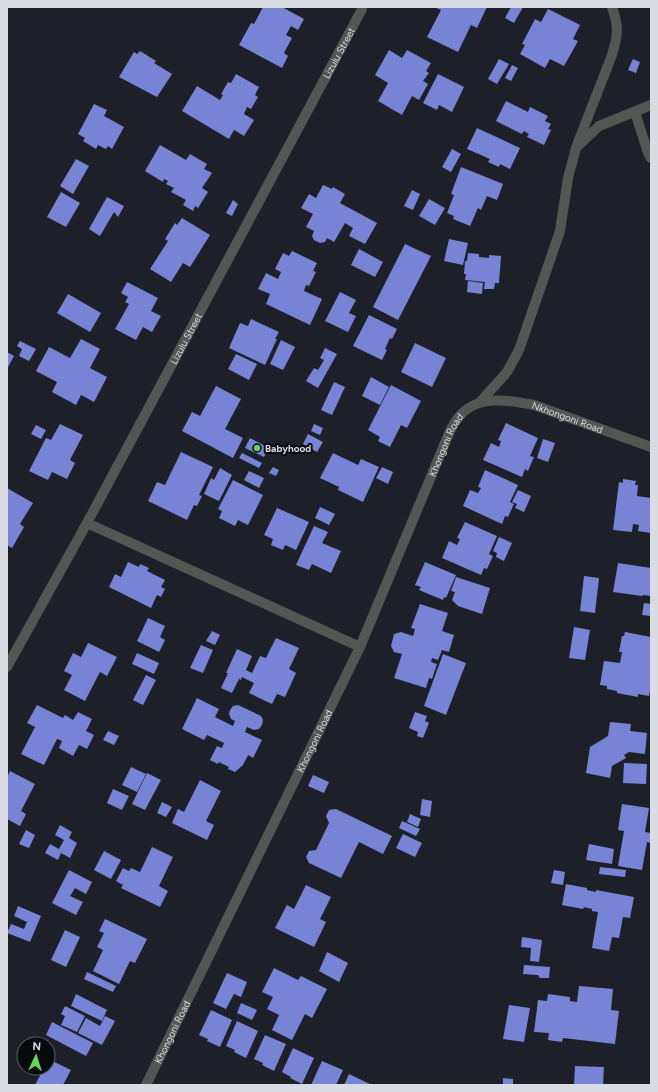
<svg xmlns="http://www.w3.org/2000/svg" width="658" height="1092" font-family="Figtree,sans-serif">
<rect width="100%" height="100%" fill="#1e2029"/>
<g fill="#7783d5">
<path d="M 263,7 L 282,7 L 304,19 L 298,30 L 291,26 L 286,35 L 292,38 L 284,53 L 288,56 L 282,68 L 239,45 L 251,23 L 254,24 Z"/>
<path d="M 434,7 L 487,7 L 477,28 L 471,25 L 458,52 L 427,37 L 441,10 Z"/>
<path d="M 511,7 L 523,7 L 514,23 L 505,18 Z"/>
<path d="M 548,9 L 580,25 L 573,39 L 578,41 L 564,66 L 550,59 L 545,68 L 520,54 L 525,45 L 522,44 L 535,19 L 541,22 Z"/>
<path d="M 389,50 L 402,58 L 407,50 L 431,63 L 426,71 L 429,73 L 423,81 L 428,84 L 419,100 L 412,96 L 402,115 L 378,101 L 388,83 L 375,75 Z"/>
<path d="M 140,51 L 156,61 L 154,63 L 172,74 L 157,97 L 119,77 L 134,52 L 137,54 Z"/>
<path d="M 499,59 L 509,64 L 497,84 L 488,79 Z"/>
<path d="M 633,59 L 640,62 L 636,73 L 628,70 Z"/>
<path d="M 512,65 L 518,68 L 511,81 L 505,78 Z"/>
<path d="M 236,74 L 259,87 L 255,95 L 258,97 L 251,109 L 247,107 L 244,114 L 254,120 L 244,136 L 234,130 L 229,139 L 182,111 L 197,86 L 220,100 L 223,95 L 221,94 L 228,82 L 231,83 Z"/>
<path d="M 438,74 L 464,87 L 452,112 L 439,105 L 437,110 L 423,103 Z"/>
<path d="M 506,101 L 528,112 L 530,107 L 548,116 L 545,121 L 551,124 L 548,129 L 551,130 L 544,145 L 527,137 L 529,134 L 524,131 L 522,134 L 496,121 Z"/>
<path d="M 94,104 L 107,110 L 104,116 L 124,127 L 112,149 L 108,146 L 106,149 L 98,145 L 96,149 L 83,141 L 85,138 L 78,134 Z"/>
<path d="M 477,128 L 520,148 L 510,169 L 500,164 L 499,167 L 488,162 L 490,159 L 467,149 Z"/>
<path d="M 160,145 L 186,160 L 190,154 L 207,164 L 204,169 L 212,173 L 202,188 L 208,192 L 198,208 L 195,206 L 193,211 L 183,205 L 186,200 L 171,192 L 174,188 L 166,184 L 168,181 L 164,179 L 163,182 L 145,171 Z"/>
<path d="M 452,149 L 461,154 L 451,172 L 442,167 Z"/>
<path d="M 76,159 L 89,166 L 73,194 L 60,186 Z"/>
<path d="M 461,167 L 503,184 L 497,200 L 487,196 L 481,210 L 478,208 L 470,226 L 453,219 L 454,216 L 447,213 L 454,195 L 451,194 Z"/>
<path d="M 323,185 L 332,189 L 333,187 L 345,194 L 340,203 L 377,223 L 365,244 L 349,236 L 353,228 L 345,223 L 334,242 L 327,238 L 325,242 L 320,243 L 314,240 L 312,236 L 314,231 L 306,227 L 313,214 L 301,208 L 309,194 L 316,198 Z"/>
<path d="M 412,190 L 420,194 L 413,210 L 404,206 Z"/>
<path d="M 61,192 L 80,203 L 66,227 L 47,217 Z"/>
<path d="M 107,197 L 124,206 L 118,217 L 114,212 L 100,236 L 89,229 Z"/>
<path d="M 429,199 L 445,208 L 435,225 L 419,216 Z"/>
<path d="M 233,200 L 238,204 L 232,216 L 226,213 Z"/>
<path d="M 182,218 L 210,235 L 190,267 L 183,263 L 171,282 L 150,269 L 168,241 L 165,239 L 175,223 L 177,225 Z"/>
<path d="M 449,239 L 468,243 L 463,265 L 444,261 Z"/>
<path d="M 405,244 L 431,256 L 398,320 L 373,307 Z"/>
<path d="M 359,249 L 383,262 L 375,277 L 351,265 Z"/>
<path d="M 292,251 L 317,263 L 313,271 L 316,272 L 309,286 L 306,285 L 304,291 L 322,299 L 310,325 L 266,304 L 270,294 L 258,289 L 266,273 L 278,279 L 281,272 L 275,269 L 283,253 L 289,256 Z"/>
<path d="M 468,253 L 479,254 L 479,257 L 489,258 L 489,255 L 501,256 L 499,283 L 495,283 L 494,289 L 484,289 L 485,282 L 465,280 L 466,274 L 464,274 L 465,261 L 467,261 Z"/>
<path d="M 468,281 L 483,283 L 482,294 L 467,292 Z"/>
<path d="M 127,282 L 158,298 L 151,311 L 161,316 L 152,332 L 143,327 L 136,340 L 115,329 L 129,304 L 125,302 L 128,297 L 121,293 Z"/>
<path d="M 340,292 L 356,300 L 349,313 L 356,316 L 348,332 L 325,321 Z"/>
<path d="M 68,294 L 101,313 L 90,332 L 57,313 Z"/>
<path d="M 369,315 L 397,329 L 392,339 L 390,338 L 385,349 L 387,350 L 382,360 L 353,346 Z"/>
<path d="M 251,319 L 279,332 L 275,339 L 277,339 L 265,365 L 229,348 L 240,323 L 248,326 Z"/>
<path d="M 81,339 L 100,349 L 90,368 L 107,377 L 94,402 L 81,395 L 76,405 L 52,392 L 57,382 L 36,371 L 49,347 L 70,358 Z"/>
<path d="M 281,340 L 295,347 L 283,370 L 270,364 Z"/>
<path d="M 20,341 L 36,349 L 29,361 L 19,356 L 22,349 L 17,346 Z"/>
<path d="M 415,343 L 446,358 L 432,387 L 401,372 Z"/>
<path d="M 325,348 L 337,354 L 318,388 L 306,381 L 314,368 L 318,370 L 324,360 L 320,358 Z"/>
<path d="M 7,352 L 14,356 L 7,369 Z"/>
<path d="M 236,354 L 257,364 L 249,380 L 228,369 Z"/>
<path d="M 371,377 L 389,387 L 380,405 L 362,396 Z"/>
<path d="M 334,382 L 345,387 L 332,415 L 321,410 Z"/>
<path d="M 391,385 L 421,401 L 407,428 L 401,425 L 390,447 L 378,441 L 380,437 L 368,430 Z"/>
<path d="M 216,386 L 241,399 L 225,429 L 243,438 L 233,458 L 182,431 L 192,412 L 200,416 Z"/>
<path d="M 506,423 L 538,438 L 530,456 L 534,457 L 528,471 L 525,469 L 522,477 L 483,460 L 491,443 L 499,447 L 501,441 L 498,440 Z"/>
<path d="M 60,424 L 83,435 L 70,460 L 75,463 L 67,479 L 52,472 L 48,480 L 29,471 L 46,438 L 51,440 Z"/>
<path d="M 314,424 L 323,428 L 320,435 L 311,431 Z"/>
<path d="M 36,425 L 46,430 L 41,439 L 31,434 Z"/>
<path d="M 308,434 L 323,442 L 317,452 L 303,444 Z"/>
<path d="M 250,438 L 269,448 L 264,457 L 245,448 Z"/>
<path d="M 543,439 L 555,443 L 548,462 L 537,458 Z"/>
<path d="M 181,452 L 213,467 L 199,495 L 202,496 L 197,506 L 194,505 L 187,520 L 148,501 L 157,482 L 165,485 Z"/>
<path d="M 242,453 L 262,463 L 259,468 L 239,458 Z"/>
<path d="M 333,453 L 358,465 L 361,459 L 379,467 L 363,502 L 338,490 L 339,487 L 320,478 Z"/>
<path d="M 273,467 L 279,470 L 276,476 L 269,473 Z"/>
<path d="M 382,467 L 393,472 L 388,484 L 376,478 Z"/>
<path d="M 220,468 L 232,475 L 219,501 L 204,494 L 211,478 L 214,480 Z"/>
<path d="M 485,470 L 518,485 L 510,502 L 514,504 L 508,517 L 505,516 L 502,524 L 463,506 L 470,490 L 478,493 L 481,488 L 478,487 Z"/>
<path d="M 249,471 L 264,478 L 259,488 L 244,480 Z"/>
<path d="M 623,479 L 636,481 L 635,485 L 638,485 L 637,496 L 651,498 L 651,533 L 638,531 L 639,525 L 633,524 L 632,532 L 613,530 L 619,482 L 623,483 Z"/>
<path d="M 233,480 L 263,495 L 248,525 L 238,520 L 235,526 L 219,518 L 222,511 L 218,509 Z"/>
<path d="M 7,488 L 33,503 L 20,524 L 24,527 L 12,548 L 7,545 Z"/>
<path d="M 518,490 L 531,496 L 524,512 L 515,508 L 517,504 L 512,502 Z"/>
<path d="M 320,507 L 335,514 L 329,525 L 315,518 Z"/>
<path d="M 277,508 L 309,522 L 296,550 L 285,545 L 283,550 L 271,545 L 273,539 L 264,535 Z"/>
<path d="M 465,522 L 497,536 L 489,554 L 493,556 L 487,569 L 484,568 L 481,575 L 442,558 L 449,541 L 457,545 L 460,539 L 457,538 Z"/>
<path d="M 314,526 L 328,532 L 322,543 L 341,551 L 331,573 L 312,564 L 309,570 L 296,565 Z"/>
<path d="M 499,537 L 512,543 L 504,561 L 496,557 L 497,553 L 493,551 Z"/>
<path d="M 128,562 L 139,567 L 140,564 L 149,568 L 147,571 L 165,580 L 161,587 L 165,589 L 161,597 L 157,595 L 151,608 L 109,587 L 115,574 L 121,577 Z"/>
<path d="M 425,562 L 456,575 L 446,598 L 444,597 L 443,600 L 419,590 L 421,587 L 415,585 Z"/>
<path d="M 618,563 L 651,568 L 651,596 L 643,595 L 642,596 L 613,592 Z"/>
<path d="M 584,576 L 599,578 L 595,613 L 580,611 Z"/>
<path d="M 456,577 L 490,588 L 482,614 L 458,606 L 452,600 L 455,592 L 451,591 Z"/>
<path d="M 644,603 L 651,604 L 651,616 L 642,615 Z"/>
<path d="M 420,604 L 448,613 L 442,631 L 454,635 L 449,652 L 442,650 L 438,660 L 432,658 L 431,662 L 437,664 L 432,679 L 429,678 L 426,688 L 394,678 L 402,654 L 394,652 L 391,646 L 394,634 L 401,632 L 413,636 L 415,629 L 411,628 Z"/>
<path d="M 148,618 L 165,626 L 160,637 L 165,640 L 159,652 L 137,641 Z"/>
<path d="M 574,627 L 590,630 L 585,660 L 569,658 Z"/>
<path d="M 212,631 L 220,635 L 215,645 L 206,641 Z"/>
<path d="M 625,632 L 651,637 L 651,686 L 649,696 L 638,694 L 638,697 L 617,693 L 617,691 L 607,689 L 607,686 L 600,685 L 604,661 L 620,663 L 622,652 L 619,652 L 622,636 L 624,636 Z"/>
<path d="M 276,638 L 299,648 L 289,669 L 296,673 L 285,697 L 277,694 L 272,704 L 249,693 L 254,683 L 242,677 L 241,680 L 234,676 L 239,679 L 232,693 L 221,688 L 228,673 L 226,673 L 237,649 L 252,656 L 246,670 L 252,673 L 260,656 L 266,658 Z"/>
<path d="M 88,643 L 117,657 L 107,676 L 100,672 L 85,701 L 64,690 L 72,675 L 64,671 L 73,653 L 81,657 Z"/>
<path d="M 201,645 L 213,650 L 203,673 L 190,668 Z"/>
<path d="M 137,653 L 159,663 L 154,674 L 132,664 Z"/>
<path d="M 443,654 L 466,663 L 446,715 L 424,706 Z"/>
<path d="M 146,675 L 156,680 L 143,705 L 133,700 Z"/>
<path d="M 197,698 L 219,709 L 215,717 L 233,726 L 235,721 L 231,719 L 229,714 L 230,710 L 233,706 L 238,705 L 261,716 L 263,720 L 262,725 L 259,729 L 254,730 L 247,727 L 245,732 L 262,740 L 253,758 L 248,755 L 243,765 L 235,772 L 228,769 L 229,767 L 219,762 L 218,764 L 210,760 L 217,746 L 222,748 L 224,743 L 207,735 L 204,740 L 182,729 Z"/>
<path d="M 37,705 L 63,718 L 65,715 L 73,720 L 78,712 L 92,719 L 86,731 L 94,735 L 87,749 L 79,745 L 73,756 L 59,748 L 62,741 L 57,739 L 44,765 L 21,754 L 35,727 L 27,723 Z"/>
<path d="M 415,712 L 427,716 L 425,721 L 429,723 L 423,738 L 417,736 L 418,732 L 409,728 Z"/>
<path d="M 610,722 L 631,724 L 630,731 L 647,733 L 645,754 L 629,752 L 624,755 L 626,758 L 612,766 L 610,778 L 586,773 L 590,747 L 608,736 Z"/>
<path d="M 108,731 L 119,736 L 114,745 L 103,740 Z"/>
<path d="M 624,763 L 647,764 L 646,784 L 623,783 Z"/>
<path d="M 131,767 L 146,774 L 137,792 L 122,785 Z"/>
<path d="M 10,771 L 35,784 L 21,811 L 26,814 L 20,826 L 7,819 L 7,777 Z"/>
<path d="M 147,773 L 161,780 L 145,810 L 132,804 Z"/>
<path d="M 313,775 L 329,782 L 324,793 L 308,786 Z"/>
<path d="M 200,780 L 221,791 L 206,821 L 214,825 L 207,840 L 172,823 L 178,809 L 184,812 Z"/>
<path d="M 113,789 L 129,796 L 122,810 L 107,803 Z"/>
<path d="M 422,799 L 432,801 L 430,817 L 420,815 Z"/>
<path d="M 162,802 L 172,807 L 166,817 L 157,813 Z"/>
<path d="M 622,804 L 649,808 L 645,832 L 651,833 L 651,843 L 647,842 L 642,870 L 618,866 L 624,831 L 618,830 Z"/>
<path d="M 336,809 L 392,836 L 383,854 L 359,842 L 341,878 L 309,863 L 306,857 L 309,851 L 316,850 L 329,823 L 326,816 L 329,810 Z"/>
<path d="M 410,814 L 421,819 L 418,827 L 407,822 Z"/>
<path d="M 402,821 L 420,829 L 416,836 L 399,828 Z"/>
<path d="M 60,825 L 72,832 L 69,838 L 77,843 L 70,858 L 61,853 L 58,860 L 45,853 L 50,844 L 59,849 L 64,840 L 55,835 Z"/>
<path d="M 26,830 L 35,835 L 29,848 L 19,844 Z"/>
<path d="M 403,834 L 422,843 L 415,857 L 396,848 Z"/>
<path d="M 589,844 L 614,849 L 612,864 L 586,860 Z"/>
<path d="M 152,847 L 173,857 L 159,886 L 168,891 L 160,907 L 121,888 L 123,885 L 116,881 L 123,868 L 129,871 L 131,868 L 140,872 Z"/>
<path d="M 104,851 L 121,860 L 111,879 L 94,870 Z"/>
<path d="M 600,867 L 626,870 L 625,877 L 599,874 Z"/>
<path d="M 69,870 L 92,882 L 86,894 L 75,888 L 70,896 L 83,902 L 76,915 L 52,903 Z"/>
<path d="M 554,870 L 565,872 L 563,885 L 551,883 Z"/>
<path d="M 566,884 L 587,888 L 587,890 L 596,892 L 596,890 L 634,897 L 630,918 L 623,917 L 619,938 L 612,937 L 609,951 L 592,948 L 598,912 L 592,911 L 592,909 L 584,907 L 583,909 L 562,905 Z"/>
<path d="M 306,885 L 331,897 L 320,919 L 326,922 L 314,947 L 275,928 L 287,905 L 294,909 Z"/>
<path d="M 18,906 L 41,916 L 30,942 L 7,933 L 11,924 L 24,929 L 27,922 L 14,916 Z"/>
<path d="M 105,919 L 147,939 L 135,963 L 130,961 L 119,984 L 93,971 L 103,950 L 97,947 L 104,933 L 99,931 Z"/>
<path d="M 65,930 L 80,937 L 66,967 L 51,960 Z"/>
<path d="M 522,937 L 542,940 L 539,962 L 530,961 L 531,948 L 521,947 Z"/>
<path d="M 327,952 L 348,963 L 339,982 L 319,971 Z"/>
<path d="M 524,965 L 550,967 L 549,978 L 540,978 L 538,975 L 523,974 Z"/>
<path d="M 274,968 L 298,980 L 301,976 L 327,989 L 312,1018 L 305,1014 L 292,1040 L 272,1030 L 279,1015 L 267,1009 L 273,997 L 262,992 Z"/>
<path d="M 87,972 L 116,986 L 113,992 L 84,979 Z"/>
<path d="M 227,973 L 247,982 L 241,997 L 234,994 L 226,1009 L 213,1003 Z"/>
<path d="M 579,986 L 613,989 L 611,1010 L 619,1011 L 615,1044 L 563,1038 L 562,1042 L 548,1040 L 549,1033 L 534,1032 L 538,1000 L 547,1001 L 548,994 L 570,997 L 570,1001 L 577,1002 Z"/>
<path d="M 76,994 L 107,1010 L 102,1021 L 71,1006 Z"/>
<path d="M 241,1003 L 257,1010 L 252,1020 L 237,1013 Z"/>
<path d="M 509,1005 L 530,1008 L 524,1042 L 503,1039 Z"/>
<path d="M 65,1006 L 85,1016 L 77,1032 L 61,1025 L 65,1016 L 61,1014 Z"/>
<path d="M 211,1010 L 232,1020 L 220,1047 L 207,1041 L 208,1039 L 199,1035 Z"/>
<path d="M 105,1016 L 115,1021 L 102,1045 L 78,1033 L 86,1018 L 100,1026 Z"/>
<path d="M 237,1021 L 258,1031 L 246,1058 L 234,1052 L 235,1050 L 226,1046 Z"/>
<path d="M 52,1022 L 93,1043 L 86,1056 L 46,1035 Z"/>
<path d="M 265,1035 L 286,1044 L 274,1071 L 262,1065 L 263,1063 L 254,1059 Z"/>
<path d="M 293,1048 L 314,1058 L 302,1084 L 290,1078 L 291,1077 L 282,1072 Z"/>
<path d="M 48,1059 L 71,1070 L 63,1085 L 35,1085 L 44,1068 L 48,1068 Z"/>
<path d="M 322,1061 L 343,1070 L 336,1085 L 311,1085 Z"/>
<path d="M 575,1066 L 604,1067 L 603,1085 L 574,1085 Z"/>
<path d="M 349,1074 L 370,1084 L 369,1085 L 344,1085 Z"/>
<path d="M 503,1078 L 513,1079 L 513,1085 L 503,1085 Z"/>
</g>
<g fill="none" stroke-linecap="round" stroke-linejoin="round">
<g stroke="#535753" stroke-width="10">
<path d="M 635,112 L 648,153 L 651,158"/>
<path d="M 577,145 L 612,55 C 618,35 619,27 612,7"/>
<path d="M 480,402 L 507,372 L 519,350 L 560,231 L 568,178 L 576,148 L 599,126 L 651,105"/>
<path d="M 87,523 L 360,647"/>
<path id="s1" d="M 7,667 L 87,523 L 362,9"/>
<path id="s2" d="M 146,1085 L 360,647 L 450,431 C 452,427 455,422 458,418 C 476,394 508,400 534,405 L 651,447"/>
</g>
</g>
<circle fill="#68d465" stroke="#090a0e" stroke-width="1.5" cx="257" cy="448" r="4"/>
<g text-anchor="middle" stroke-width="4" stroke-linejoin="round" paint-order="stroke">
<g font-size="10" fill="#dadce3" stroke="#090a0e">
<text dy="4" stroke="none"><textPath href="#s1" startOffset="698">Lizulu Street</textPath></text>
<text dy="4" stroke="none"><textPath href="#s1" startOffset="374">Lizulu Street</textPath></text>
<text dy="4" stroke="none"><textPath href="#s2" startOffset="854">Nkhongoni Road</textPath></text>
<text dy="4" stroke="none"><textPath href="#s2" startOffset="707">Khongoni Road</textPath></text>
<text dy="4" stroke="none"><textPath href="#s2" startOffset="383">Khongoni Road</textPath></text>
<text dy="4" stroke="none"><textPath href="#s2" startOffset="59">Khongoni Road</textPath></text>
</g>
<g font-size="10" font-weight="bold" fill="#dadce3" stroke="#090a0e" text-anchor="start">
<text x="265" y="452">Babyhood</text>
</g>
</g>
<rect width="658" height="1092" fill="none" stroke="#dadce3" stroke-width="16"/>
<g transform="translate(36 1056) rotate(4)"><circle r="19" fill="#090a0e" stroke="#5d5e63"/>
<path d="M0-3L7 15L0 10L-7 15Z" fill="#68d465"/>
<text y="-6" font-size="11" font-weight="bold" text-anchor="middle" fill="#dadce3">N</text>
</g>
</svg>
